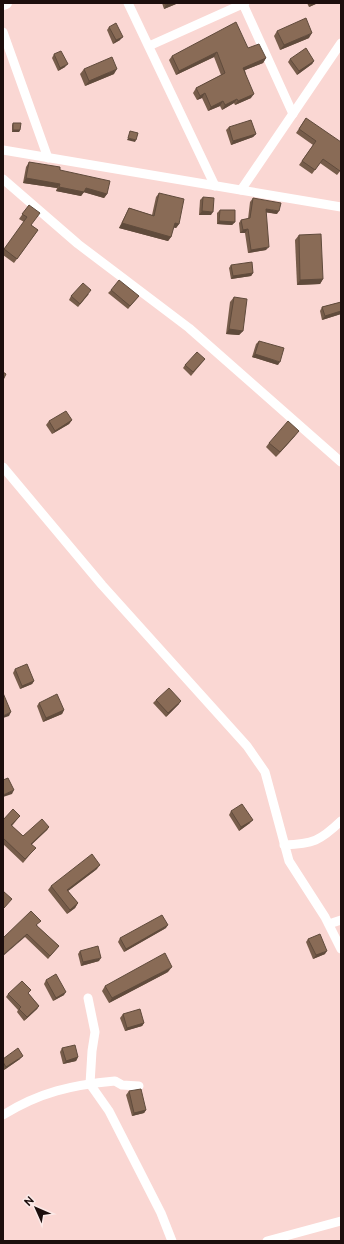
<svg xmlns="http://www.w3.org/2000/svg" width="344" height="1244" font-family="Raleway,sans-serif">
<rect width="100%" height="100%" fill="#fad7d3"/>
<g fill="none" stroke-linecap="round" stroke-linejoin="round">
<g stroke="#fff" stroke-width="9">
<path d="M 128,3 L 215,186"/>
<path d="M 243,4 L 293,114"/>
<path d="M 3,32 L 48,158"/>
<path d="M 149,46 L 245,3"/>
<path d="M 3,150 L 341,207"/>
<path d="M 3,179 L 78,244 L 189,328 L 341,462"/>
<path d="M 241,190 L 341,43"/>
<path d="M 3,467 L 102,585 L 247,746 L 265,772 L 289,861 L 325,917 L 341,949"/>
<path d="M 284,845 C 313,844 320,841 341,821"/>
<path d="M 329,924 L 341,920"/>
<path d="M 88,998 L 95,1032 L 92,1051 L 90,1084 L 109,1111 L 161,1213 L 172,1241"/>
<path d="M 3,1115 C 40,1092 72,1085 115,1081 L 122,1085 L 139,1086"/>
<path d="M 267,1241 L 341,1221"/>
</g>
<path stroke="#fff" stroke-width="12" d="M 3,4 L 6,3"/>
</g>
<g fill="#765c4a">
<path d="M 162,3 L 176,3 L 176,4 L 164,9 Z"/>
<path d="M 307,3 L 318,3 L 309,7 Z"/>
<path d="M 109,27 L 120,40 L 113,44 L 107,30 Z"/>
<path d="M 277,31 L 309,38 L 280,50 L 274,36 Z"/>
<path d="M 248,48 L 266,58 L 263,63 L 245,70 L 251,98 L 235,105 L 234,103 L 222,110 L 220,106 L 208,111 L 202,98 L 197,100 L 193,93 L 196,88 L 221,75 L 214,57 L 176,75 L 169,60 L 172,56 Z"/>
<path d="M 54,54 L 65,67 L 58,71 L 52,58 Z"/>
<path d="M 290,59 L 314,61 L 312,64 L 297,75 L 288,62 Z"/>
<path d="M 84,69 L 114,74 L 85,86 L 80,74 Z"/>
<path d="M 306,118 L 341,170 L 337,175 L 320,163 L 312,174 L 299,165 L 313,145 L 296,133 Z"/>
<path d="M 13,123 L 20,130 L 19,132 L 12,132 L 12,125 Z"/>
<path d="M 229,127 L 256,134 L 253,137 L 231,145 L 226,130 Z"/>
<path d="M 29,162 L 60,170 L 107,194 L 104,198 L 84,192 L 81,196 L 56,191 L 57,188 L 23,183 L 26,167 Z"/>
<path d="M 159,193 L 179,224 L 176,228 L 173,227 L 171,237 L 168,241 L 119,228 L 129,208 L 152,215 L 156,197 Z"/>
<path d="M 203,197 L 211,215 L 199,215 L 200,200 Z"/>
<path d="M 253,198 L 277,214 L 266,212 L 266,250 L 248,253 L 245,233 L 240,233 L 239,223 L 241,220 L 248,219 L 250,202 Z"/>
<path d="M 29,205 L 31,225 L 38,230 L 14,263 L 3,255 L 3,251 L 24,222 L 19,219 Z"/>
<path d="M 220,210 L 235,222 L 232,225 L 217,224 L 217,213 Z"/>
<path d="M 299,235 L 323,279 L 320,284 L 297,285 L 295,240 Z"/>
<path d="M 231,265 L 253,273 L 251,276 L 231,279 L 229,268 Z"/>
<path d="M 111,290 L 139,296 L 128,309 L 108,293 Z"/>
<path d="M 89,294 L 78,307 L 69,300 L 71,296 Z"/>
<path d="M 234,297 L 243,331 L 239,335 L 226,334 L 230,302 Z"/>
<path d="M 341,302 L 341,314 L 322,320 L 320,311 L 322,307 Z"/>
<path d="M 259,341 L 278,365 L 252,357 L 256,344 Z"/>
<path d="M 205,359 L 191,376 L 183,368 L 185,365 Z"/>
<path d="M 72,420 L 69,424 L 52,434 L 46,425 L 49,421 Z"/>
<path d="M 295,436 L 276,457 L 266,447 L 269,443 Z"/>
<path d="M 15,669 L 34,681 L 32,684 L 20,689 L 13,673 Z"/>
<path d="M 156,700 L 179,704 L 166,717 L 153,703 Z"/>
<path d="M 39,703 L 64,710 L 62,714 L 43,722 L 37,706 Z"/>
<path d="M 231,811 L 250,823 L 239,831 L 229,815 Z"/>
<path d="M 20,816 L 12,826 L 23,836 L 49,827 L 47,830 L 32,844 L 33,851 L 23,863 L 3,844 L 3,820 Z"/>
<path d="M 97,869 L 68,891 L 78,903 L 75,908 L 67,914 L 48,890 L 51,886 Z"/>
<path d="M 38,925 L 37,926 L 59,946 L 48,959 L 25,937 L 3,938 Z"/>
<path d="M 166,928 L 124,952 L 118,942 L 120,938 Z"/>
<path d="M 308,939 L 325,954 L 313,959 L 306,942 Z"/>
<path d="M 80,951 L 99,961 L 81,966 L 78,954 Z"/>
<path d="M 168,972 L 109,1003 L 102,991 L 105,986 Z"/>
<path d="M 46,980 L 64,995 L 53,1001 L 44,984 Z"/>
<path d="M 8,994 L 29,994 L 39,1006 L 37,1009 L 24,1021 L 17,1012 L 18,1010 L 6,997 Z"/>
<path d="M 123,1014 L 144,1023 L 142,1026 L 125,1031 L 120,1018 Z"/>
<path d="M 62,1048 L 78,1057 L 76,1061 L 63,1064 L 60,1052 Z"/>
<path d="M 3,1059 L 20,1059 L 4,1070 L 3,1069 Z"/>
<path d="M 129,1091 L 146,1110 L 144,1113 L 132,1116 L 126,1095 Z"/>
</g>
<g fill="#604b3c">
<path d="M 172,3 L 176,3 L 176,4 L 164,9 L 166,5 Z"/>
<path d="M 312,3 L 318,3 L 309,7 L 311,4 Z"/>
<path d="M 312,33 L 309,38 L 280,50 L 284,45 Z"/>
<path d="M 123,37 L 120,40 L 113,44 L 116,40 Z"/>
<path d="M 217,52 L 214,57 L 176,75 L 179,71 Z"/>
<path d="M 266,58 L 263,63 L 240,72 L 243,68 Z"/>
<path d="M 314,61 L 312,64 L 297,75 L 299,71 Z"/>
<path d="M 68,64 L 65,67 L 58,71 L 60,68 Z"/>
<path d="M 117,69 L 114,74 L 85,86 L 89,81 Z"/>
<path d="M 205,93 L 202,98 L 197,100 L 200,96 Z"/>
<path d="M 254,94 L 251,98 L 235,105 L 238,101 Z"/>
<path d="M 237,99 L 234,103 L 222,110 L 225,105 Z"/>
<path d="M 223,101 L 220,106 L 208,111 L 211,107 Z"/>
<path d="M 13,130 L 20,130 L 19,132 L 12,132 Z"/>
<path d="M 256,134 L 253,137 L 231,145 L 233,141 Z"/>
<path d="M 128,138 L 136,140 L 135,142 L 127,140 Z"/>
<path d="M 26,178 L 60,184 L 57,188 L 23,183 Z"/>
<path d="M 59,187 L 84,192 L 81,196 L 56,191 Z"/>
<path d="M 86,188 L 107,194 L 104,198 L 83,192 Z"/>
<path d="M 266,209 L 279,211 L 277,214 L 263,212 Z"/>
<path d="M 202,211 L 213,212 L 211,215 L 199,215 Z"/>
<path d="M 219,221 L 235,222 L 232,225 L 217,224 Z"/>
<path d="M 122,223 L 171,237 L 168,241 L 119,228 Z"/>
<path d="M 175,223 L 179,224 L 176,228 L 172,227 Z"/>
<path d="M 248,229 L 245,233 L 240,233 L 243,230 Z"/>
<path d="M 269,247 L 266,250 L 248,253 L 251,250 Z"/>
<path d="M 253,273 L 251,276 L 231,279 L 233,276 Z"/>
<path d="M 323,279 L 320,284 L 297,285 L 300,280 Z"/>
<path d="M 341,311 L 341,314 L 322,320 L 325,316 Z"/>
<path d="M 229,329 L 243,331 L 239,335 L 226,334 Z"/>
<path d="M 255,354 L 280,362 L 278,365 L 252,357 Z"/>
<path d="M 72,420 L 69,424 L 52,434 L 55,431 Z"/>
<path d="M 299,431 L 295,436 L 276,457 L 280,452 Z"/>
<path d="M 34,681 L 32,684 L 20,689 L 22,686 Z"/>
<path d="M 181,701 L 179,704 L 166,717 L 168,713 Z"/>
<path d="M 64,710 L 62,714 L 43,722 L 46,718 Z"/>
<path d="M 11,712 L 9,716 L 3,718 L 3,716 Z"/>
<path d="M 14,790 L 12,794 L 3,797 L 3,795 Z"/>
<path d="M 253,820 L 250,823 L 239,831 L 241,827 Z"/>
<path d="M 49,827 L 47,830 L 29,847 L 31,844 Z"/>
<path d="M 100,865 L 97,869 L 64,894 L 67,890 Z"/>
<path d="M 78,903 L 75,908 L 67,914 L 70,910 Z"/>
<path d="M 168,925 L 166,928 L 124,952 L 126,949 Z"/>
<path d="M 27,934 L 25,937 L 3,956 L 3,955 Z"/>
<path d="M 327,951 L 325,954 L 313,959 L 316,955 Z"/>
<path d="M 101,958 L 99,961 L 81,966 L 83,962 Z"/>
<path d="M 172,967 L 168,972 L 109,1003 L 112,998 Z"/>
<path d="M 66,992 L 64,995 L 53,1001 L 56,998 Z"/>
<path d="M 39,1006 L 37,1009 L 24,1021 L 27,1017 Z"/>
<path d="M 144,1023 L 142,1026 L 125,1031 L 127,1028 Z"/>
<path d="M 23,1056 L 20,1059 L 4,1070 L 6,1067 Z"/>
<path d="M 78,1057 L 76,1061 L 63,1064 L 66,1061 Z"/>
<path d="M 146,1110 L 144,1113 L 132,1116 L 134,1113 Z"/>
</g>
<g fill="#896b56" stroke="#604b3c">
<path d="M 165,3 L 172,3 L 166,5 Z"/>
<path d="M 306,18 L 312,33 L 284,45 L 277,31 Z"/>
<path d="M 236,22 L 248,48 L 259,44 L 266,58 L 243,68 L 254,94 L 238,101 L 237,99 L 225,105 L 223,101 L 211,107 L 205,93 L 200,96 L 196,88 L 225,73 L 217,52 L 179,71 L 172,56 Z"/>
<path d="M 116,23 L 123,37 L 116,40 L 109,27 Z"/>
<path d="M 306,48 L 314,61 L 299,71 L 290,59 Z"/>
<path d="M 61,51 L 68,64 L 60,68 L 54,54 Z"/>
<path d="M 112,57 L 117,69 L 89,81 L 84,69 Z"/>
<path d="M 306,118 L 341,142 L 341,169 L 340,171 L 323,159 L 315,170 L 302,161 L 316,141 L 299,129 Z"/>
<path d="M 251,120 L 256,134 L 233,141 L 229,127 Z"/>
<path d="M 13,123 L 21,123 L 20,130 L 13,130 Z"/>
<path d="M 130,131 L 138,133 L 136,140 L 128,138 Z"/>
<path d="M 29,162 L 60,167 L 60,170 L 110,181 L 107,194 L 86,188 L 84,192 L 59,187 L 60,184 L 26,178 Z"/>
<path d="M 159,193 L 184,199 L 179,224 L 175,223 L 171,237 L 122,223 L 129,208 L 154,216 Z"/>
<path d="M 203,197 L 214,198 L 213,212 L 202,211 Z"/>
<path d="M 253,198 L 281,203 L 279,211 L 266,209 L 269,247 L 251,250 L 248,229 L 243,230 L 241,220 L 250,218 Z"/>
<path d="M 29,205 L 40,213 L 31,225 L 38,230 L 17,259 L 4,249 L 27,217 L 22,214 Z"/>
<path d="M 220,210 L 235,210 L 235,222 L 219,221 Z"/>
<path d="M 321,234 L 323,279 L 300,280 L 299,235 Z"/>
<path d="M 252,262 L 253,273 L 233,276 L 231,265 Z"/>
<path d="M 119,280 L 139,296 L 130,306 L 111,290 Z"/>
<path d="M 83,283 L 91,290 L 80,304 L 71,296 Z"/>
<path d="M 234,297 L 247,299 L 243,331 L 229,329 Z"/>
<path d="M 341,302 L 341,311 L 325,316 L 322,307 Z"/>
<path d="M 259,341 L 284,348 L 280,362 L 255,354 Z"/>
<path d="M 197,352 L 205,359 L 193,372 L 185,365 Z"/>
<path d="M 3,372 L 6,374 L 3,380 Z"/>
<path d="M 66,411 L 72,420 L 55,431 L 49,421 Z"/>
<path d="M 288,421 L 299,431 L 280,452 L 269,443 Z"/>
<path d="M 27,664 L 34,681 L 22,686 L 15,669 Z"/>
<path d="M 169,688 L 181,701 L 168,713 L 156,700 Z"/>
<path d="M 3,693 L 11,712 L 3,716 Z"/>
<path d="M 57,694 L 64,710 L 46,718 L 39,703 Z"/>
<path d="M 8,778 L 14,790 L 3,795 L 3,780 Z"/>
<path d="M 242,804 L 253,820 L 241,827 L 231,811 Z"/>
<path d="M 13,809 L 20,816 L 11,825 L 23,836 L 42,819 L 49,827 L 31,844 L 36,848 L 25,859 L 3,838 L 3,820 Z"/>
<path d="M 92,854 L 100,865 L 67,890 L 78,903 L 70,910 L 51,886 Z"/>
<path d="M 3,891 L 12,899 L 4,908 L 3,907 Z"/>
<path d="M 31,911 L 41,921 L 36,925 L 59,946 L 50,956 L 27,934 L 3,955 L 3,938 Z"/>
<path d="M 162,915 L 168,925 L 126,949 L 120,938 Z"/>
<path d="M 320,934 L 327,951 L 316,955 L 308,939 Z"/>
<path d="M 98,946 L 101,958 L 83,962 L 80,951 Z"/>
<path d="M 165,953 L 172,967 L 112,998 L 105,986 Z"/>
<path d="M 56,974 L 66,992 L 56,998 L 46,980 Z"/>
<path d="M 22,981 L 31,990 L 28,993 L 39,1006 L 27,1017 L 19,1009 L 21,1007 L 8,994 Z"/>
<path d="M 140,1009 L 144,1023 L 127,1028 L 123,1014 Z"/>
<path d="M 75,1045 L 78,1057 L 66,1061 L 62,1048 Z"/>
<path d="M 18,1048 L 23,1056 L 6,1067 L 3,1062 L 3,1059 Z"/>
<path d="M 141,1089 L 146,1110 L 134,1113 L 129,1091 Z"/>
</g>
<rect width="344" height="1244" fill="none" stroke="#1c0e0d" stroke-width="8"/>
<g transform="translate(36 1208) rotate(315)" stroke="#fbe9e7" stroke-width="3" paint-order="stroke">
<path d="M0-3L7 15L0 10L-7 15Z" fill="#1c0e0d"/>
<text y="-6" font-size="11" font-weight="bold" text-anchor="middle" fill="#1c0e0d">N</text>
</g>
</svg>
